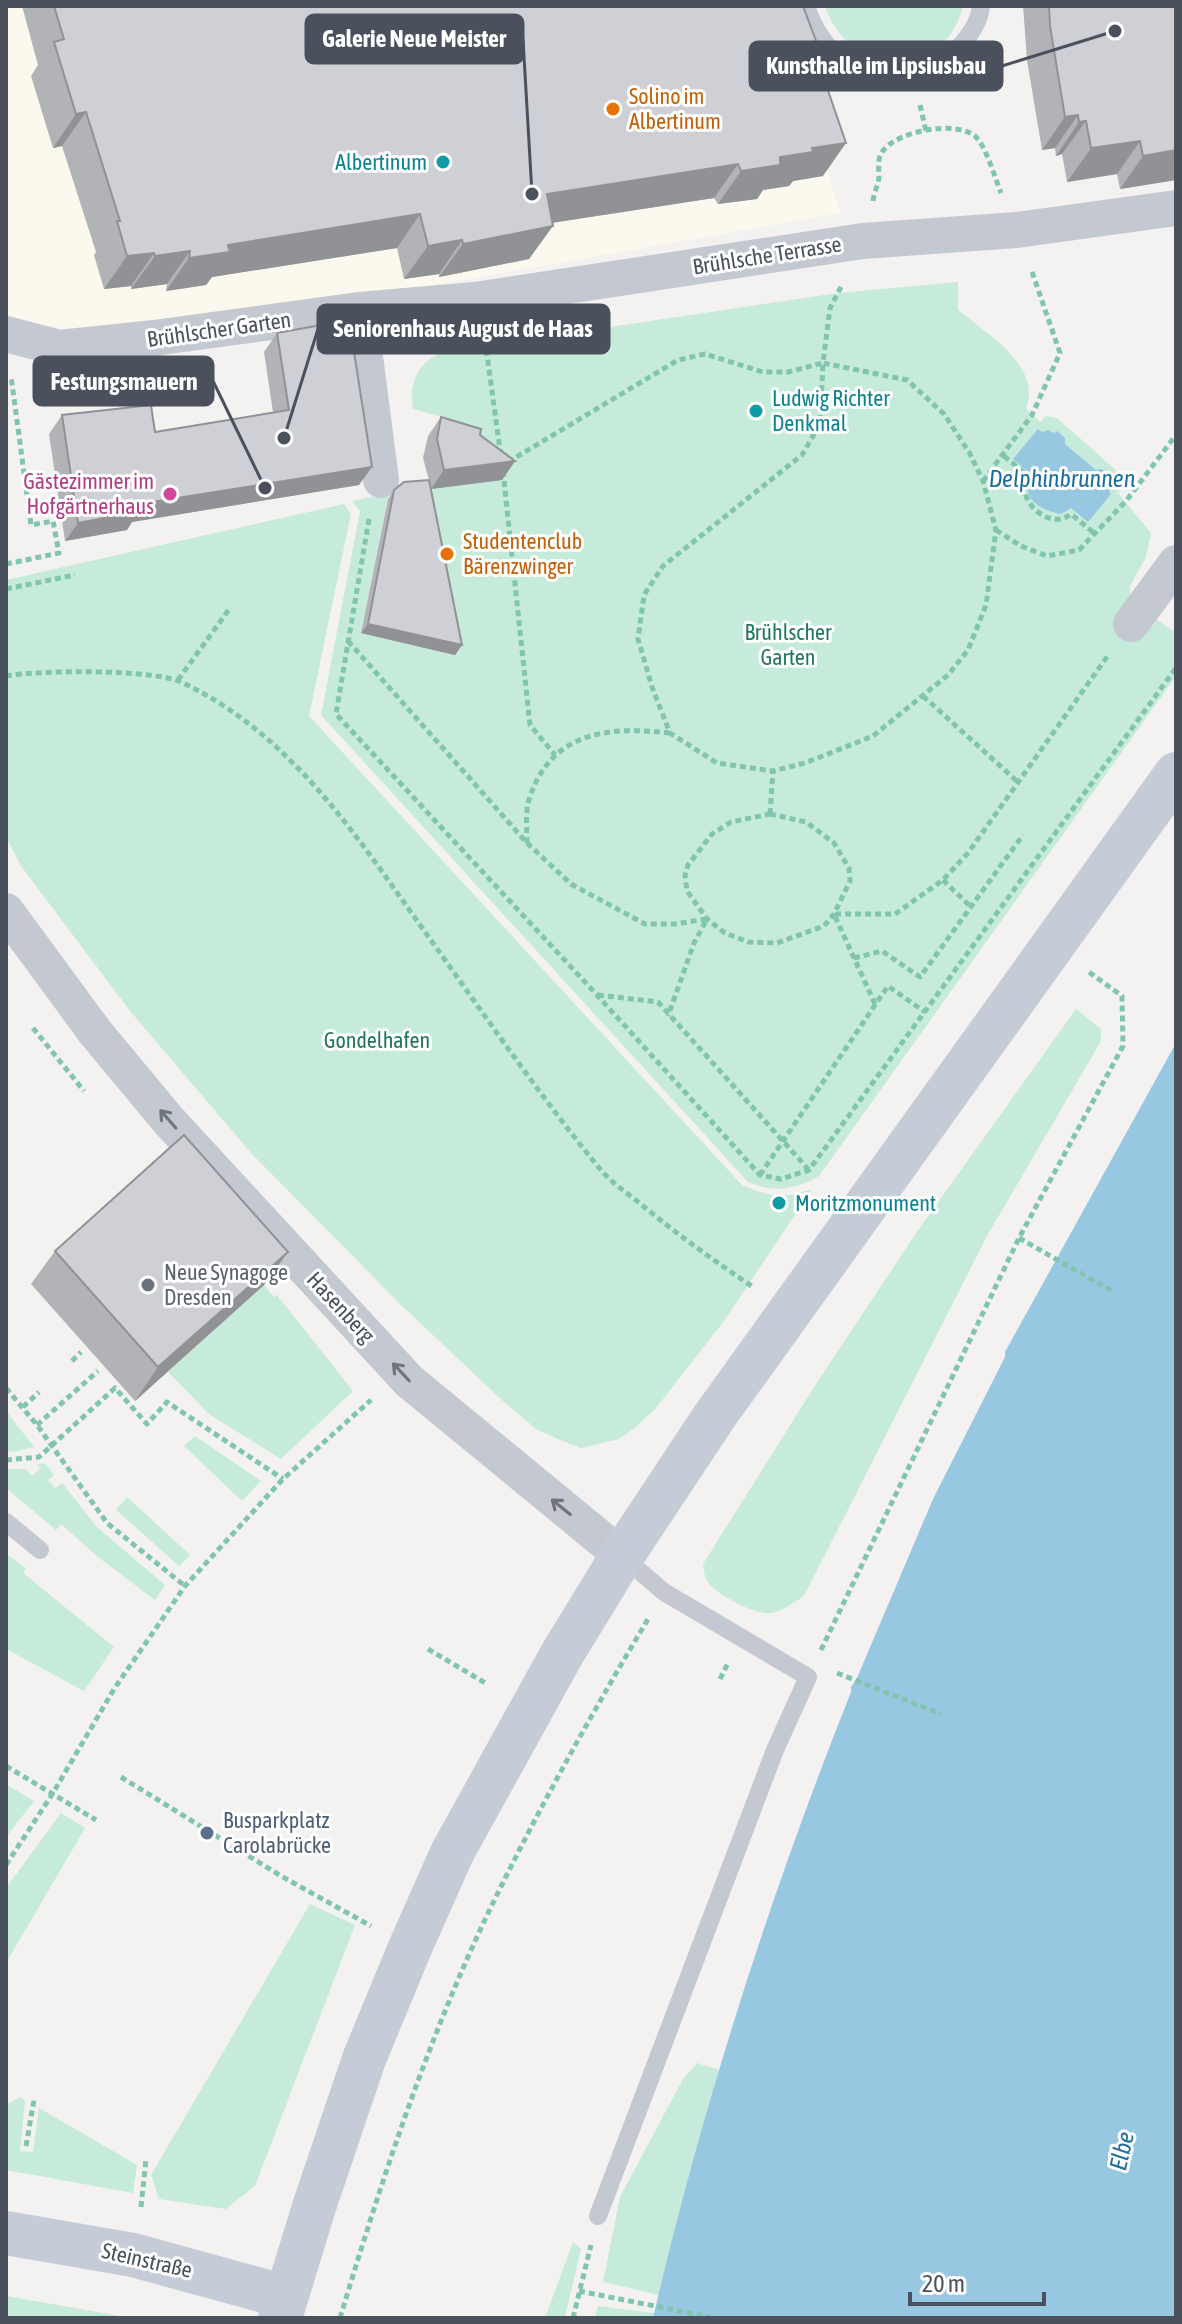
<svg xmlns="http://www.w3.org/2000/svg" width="1182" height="2324" font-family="'Asap Condensed',sans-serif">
<rect width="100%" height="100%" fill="#f3f2f1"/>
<path fill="#fbf9ee" d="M 6,6 L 777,6 L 840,213 L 355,299 L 91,334 L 6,317 Z"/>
<g fill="#c6ebda">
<path d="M 825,6 L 963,6 C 943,83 851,81 825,6 Z"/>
<path d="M 958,282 L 958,310 C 987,334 1042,366 1026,408 L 1040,422 L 1046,416 L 1057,418 L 1126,479 L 1125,485 L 1118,493 L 1151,533 L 1146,557 L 1130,586 L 1130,607 L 1147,613 L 1176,633 L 1176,676 L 819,1176 C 794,1190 774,1193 748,1182 L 321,715 L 360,511 L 352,501 L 389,493 L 361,633 L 422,490 L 454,443 L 457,421 L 413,409 C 409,382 417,364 442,352 L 838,293 Z"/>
<path d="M 344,504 L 351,514 L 309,716 L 742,1185 C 771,1197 782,1199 812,1189 L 724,1321 L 656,1408 L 636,1427 L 619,1439 L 581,1448 L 560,1440 L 536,1429 L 503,1401 L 401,1305 L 251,1153 L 130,1011 L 21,866 L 6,837 L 6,580 Z"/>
<path d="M 1076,1009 L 1101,1029 L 1101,1041 L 987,1236 L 804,1596 C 793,1603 783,1611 770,1613 C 755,1615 717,1595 708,1582 C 704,1577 704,1570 703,1564 L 818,1381 L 916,1233 Z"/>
<path d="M 264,1285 L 274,1297 L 277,1295 L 353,1391 L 281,1459 L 209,1414 L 168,1372 Z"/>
<path d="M 6,1411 L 34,1447 L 14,1452 L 6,1451 Z"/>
<path d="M 195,1436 L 261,1481 L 242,1501 L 184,1446 Z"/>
<path d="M 45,1463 L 54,1475 L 48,1480 L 55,1488 L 62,1483 L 97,1527 L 165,1585 L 155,1600 L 98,1557 L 61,1524 L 56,1530 L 6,1488 L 6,1469 L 26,1469 L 32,1476 L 41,1468 L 37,1465 Z"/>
<path d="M 127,1497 L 190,1555 L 179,1566 L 116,1510 Z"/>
<path d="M 6,1554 L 26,1568 L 23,1573 L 114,1647 L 84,1691 L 6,1649 Z"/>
<path d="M 6,1784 L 34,1801 L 6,1837 Z"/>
<path d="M 61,1813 L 85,1828 L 6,1963 L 6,1888 Z"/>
<path d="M 310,1904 L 355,1925 L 255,2186 L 226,2209 L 159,2199 L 151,2175 Z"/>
<path d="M 697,2063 L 719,2070 L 659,2295 L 603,2282 L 620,2197 L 683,2079 Z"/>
<path d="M 20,2097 L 25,2101 L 20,2151 L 33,2152 L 39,2108 L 137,2165 L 133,2193 L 6,2170 L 6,2105 Z"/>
<path d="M 573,2242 L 581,2249 L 565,2318 L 545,2318 Z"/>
<path d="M 6,2296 L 132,2318 L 6,2318 Z"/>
<path d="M 598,2306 L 654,2313 L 653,2318 L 595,2318 Z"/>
</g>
<g fill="#98c7e2">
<path d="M 1038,429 L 1042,432 L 1048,430 L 1054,433 L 1057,431 L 1065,438 L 1065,444 L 1096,470 L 1102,469 L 1112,478 L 1109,481 L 1112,486 L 1109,492 L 1111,494 L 1088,522 L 1071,508 L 1061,514 C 1042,511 1017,497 1032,475 L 1013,459 Z"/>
<path d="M 1176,1043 L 1176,2318 L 653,2318 C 703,2104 770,1895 851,1692 L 851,1687 L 857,1678 L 933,1499 L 1005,1357 L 1005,1352 Z"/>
</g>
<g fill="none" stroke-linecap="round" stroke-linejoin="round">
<g stroke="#81c5ae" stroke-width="5" stroke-dasharray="6 4" stroke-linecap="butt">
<path d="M 920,105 L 926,131"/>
<path d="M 873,201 C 874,193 878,185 879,177 C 879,169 877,160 882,152 C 896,131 955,120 975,136 C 986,146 995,178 1001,193"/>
<path d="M 485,340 L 501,457"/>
<path d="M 1004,456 L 1027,475 C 1014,500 1050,532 1071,514 L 1094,533"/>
<path d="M 508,462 L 678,360 L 705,354 L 763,372 L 788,372 L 823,363 L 820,424 L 802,455 L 663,566 L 644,595 L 638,639 L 652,687 L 670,733 L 717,763 L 773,771 L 805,763 L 873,736 L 948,675 L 968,650 L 986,605 L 996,530 L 983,481 L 969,452 L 944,414 L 907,380 L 823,363 L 830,308 L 842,285"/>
<path d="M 503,471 L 530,725 L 555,755"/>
<path d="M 983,481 L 1032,415 L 1060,353 L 1031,269"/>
<path d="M 369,519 L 336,714 L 597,995 L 760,1175 L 781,1179 L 809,1170 L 1176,668"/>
<path d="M 996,530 L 1021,546 L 1047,556 L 1079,550 L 1126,501 L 1176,435"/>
<path d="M 6,564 L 59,553 L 53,521 L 31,525 L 11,376"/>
<path d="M 6,589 L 75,575"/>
<path d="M 348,641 L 527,843 L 571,884 L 645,924 L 675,924 L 707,919 L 694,943 L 668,1016"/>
<path d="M 6,676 C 38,670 153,669 181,682 C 288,732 354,832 420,925 C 479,1007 536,1091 600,1169 C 610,1181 624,1191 637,1201 C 674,1232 713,1260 753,1287"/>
<path d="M 178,680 L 230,608"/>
<path d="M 923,696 L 1018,782"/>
<path d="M 770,814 L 806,822 L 834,843 L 849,868 L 850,881 L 834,914 L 824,926 L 777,943 L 748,942 L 725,933 L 707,919 L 687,891 L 685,875 L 688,865 L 712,834 L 731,822 Z"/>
<path d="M 770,814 L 773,771"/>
<path d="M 527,843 C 527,830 525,813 529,800 C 550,731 609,726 670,733"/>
<path d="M 943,880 L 970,906"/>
<path d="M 854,958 L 882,951 L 920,977 L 1023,835"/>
<path d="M 598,995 L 658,1002 L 809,1170"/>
<path d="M 875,1004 L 834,914 L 895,914 L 943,880 L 968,853 L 1109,654"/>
<path d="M 33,1028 L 84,1091"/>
<path d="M 760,1175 L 888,986 L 925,1012"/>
<path d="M 1019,1238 L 1112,1291"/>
<path d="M 72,1361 L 81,1352"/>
<path d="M 6,1388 L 37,1425 L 107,1523 L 185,1586"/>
<path d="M 23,1407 L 39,1392"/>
<path d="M 37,1425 L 98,1371"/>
<path d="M 6,1460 L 39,1457 L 115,1388 L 147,1424 L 167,1402 L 283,1479"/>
<path d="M 428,1649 L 487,1684"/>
<path d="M 821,1650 L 1019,1238 L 1123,1046 L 1122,996 L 1089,972"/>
<path d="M 837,1673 L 941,1714"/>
<path d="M 720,1679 L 728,1663"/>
<path d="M 6,1766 L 96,1820"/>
<path d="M 121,1777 L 281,1876 L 371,1926"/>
<path d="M 6,1865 L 53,1793 L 114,1689 L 185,1586 L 283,1479 L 371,1400"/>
<path d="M 26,2146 L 34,2100"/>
<path d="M 141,2207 L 146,2159"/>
<path d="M 579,2291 L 710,2317"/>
<path d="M 340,2318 C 382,2179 428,2038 491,1907 C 539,1808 592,1713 648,1619"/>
<path d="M 573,2318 L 591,2245"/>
</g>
<g stroke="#c4c9d1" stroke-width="18">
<path d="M 806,6 C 827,72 897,104 953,53 C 966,41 979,25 981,6"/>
<path d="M 6,1522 L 40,1550"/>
<path d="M 598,2216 L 775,1750 L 808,1677 L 664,1592 L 622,1556"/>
</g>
<g stroke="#c4c9d1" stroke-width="36">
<path d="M 359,310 L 475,300 L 863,241 L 1017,230 L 1176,208"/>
<path d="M 6,334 L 59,348 L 154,338 L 359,310 L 381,480"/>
<path d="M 1131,624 L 1176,563"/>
<path d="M 6,911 L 95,1032 L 169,1121 L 409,1381 L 622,1556"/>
</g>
<g stroke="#c6ccd7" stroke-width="44">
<path d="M 6,2233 L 133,2255 L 286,2297"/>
<path d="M 280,2318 L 314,2207 L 364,2059 L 409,1950 L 452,1853 L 562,1654 L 622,1556 L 714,1417 L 1176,774"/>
</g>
</g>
<g fill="#b2b3b7">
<path d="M 22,6 L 803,6 L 821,70 L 823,176 L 793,181 L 789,186 L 763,190 L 757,199 L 718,204 L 714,198 L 552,223 L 529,259 L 439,277 L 439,274 L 404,279 L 397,248 L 212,277 L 206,285 L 166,291 L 167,284 L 131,289 L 131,286 L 104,289 L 94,255 L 96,252 L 62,146 L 53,148 L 31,76 L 38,65 Z"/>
<path d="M 1023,6 L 1176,6 L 1176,180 L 1120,189 L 1117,174 L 1067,182 L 1062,154 L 1056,156 L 1055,148 L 1042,150 L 1027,60 Z"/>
<path d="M 277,333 L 359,485 L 132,522 L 127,530 L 65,541 L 49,434 L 62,415 L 155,432 L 273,412 L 264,352 Z"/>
<path d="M 441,417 L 480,435 L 515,461 L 502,480 L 431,489 L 462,645 L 455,655 L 361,633 L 388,499 L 394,490 L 429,480 L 423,458 L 428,436 Z"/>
<path d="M 55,1251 L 264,1285 L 135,1401 L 31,1284 Z"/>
</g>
<g fill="#919295">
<path d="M 86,112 L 62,146 L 53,148 L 76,114 Z"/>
<path d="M 1078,115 L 1055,148 L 1042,150 L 1065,117 Z"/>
<path d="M 1086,121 L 1062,154 L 1056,156 L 1079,122 Z"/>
<path d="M 1140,141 L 1117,174 L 1067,182 L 1091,148 Z"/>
<path d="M 846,143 L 823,176 L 793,181 L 789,186 L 763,190 L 757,199 L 718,204 L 741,171 L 780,157 L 812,148 Z"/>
<path d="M 1176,150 L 1176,180 L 1120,189 L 1143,156 Z"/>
<path d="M 738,164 L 714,198 L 524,227 L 547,194 Z"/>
<path d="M 420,214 L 397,248 L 212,277 L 206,285 L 166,291 L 189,258 L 228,245 Z"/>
<path d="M 553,226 L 529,259 L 439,277 L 463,244 Z"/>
<path d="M 462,240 L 439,274 L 404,279 L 428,246 Z"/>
<path d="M 190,251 L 167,284 L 131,289 L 155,256 Z"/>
<path d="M 154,253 L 131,286 L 104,289 L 127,256 Z"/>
<path d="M 515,461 L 502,480 L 431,489 L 444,470 Z"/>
<path d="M 372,467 L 359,485 L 132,522 L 127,530 L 65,541 L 78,523 L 139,504 Z"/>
<path d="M 368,624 L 462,645 L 455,655 L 361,633 Z"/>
<path d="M 288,1252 L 264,1285 L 135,1401 L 158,1367 Z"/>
</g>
<g fill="#cfd0d5" stroke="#919295" stroke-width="2">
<path d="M 54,6 L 803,6 L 825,65 L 820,67 L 846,143 L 812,148 L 813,152 L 780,157 L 780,165 L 741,171 L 738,164 L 547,194 L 553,226 L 463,244 L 462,240 L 428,246 L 420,214 L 228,245 L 230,252 L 189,258 L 190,251 L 155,256 L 154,253 L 127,256 L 117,221 L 120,221 L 86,112 L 76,114 L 54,42 L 64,39 Z"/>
<path d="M 1049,6 L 1176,6 L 1176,150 L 1143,156 L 1140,141 L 1091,148 L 1086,121 L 1079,122 L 1078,115 L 1065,117 L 1050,26 Z"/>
<path d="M 349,320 L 372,467 L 139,504 L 140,511 L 78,523 L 62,415 L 151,405 L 155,432 L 289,410 L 277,333 Z"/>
<path d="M 441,417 L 481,429 L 480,435 L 515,461 L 444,470 L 437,439 Z"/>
<path d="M 429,480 L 462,645 L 368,624 L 394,490 L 404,482 Z"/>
<path d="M 184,1135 L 288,1252 L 158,1367 L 55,1251 Z"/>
</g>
<defs><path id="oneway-shaft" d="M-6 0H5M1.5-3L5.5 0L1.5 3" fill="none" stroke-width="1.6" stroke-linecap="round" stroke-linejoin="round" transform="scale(2)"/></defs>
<g stroke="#6f757f">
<use href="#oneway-shaft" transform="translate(168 1119) rotate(-131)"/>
<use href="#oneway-shaft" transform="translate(401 1372) rotate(-133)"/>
<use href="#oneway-shaft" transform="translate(561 1507) rotate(-141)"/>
</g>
<g fill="#e8710a" stroke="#fff" stroke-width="3">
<circle cx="613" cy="109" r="8"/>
<circle cx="447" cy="554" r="8"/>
</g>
<g fill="#0f9aa8" stroke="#fff" stroke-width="3">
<circle cx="443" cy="162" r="8"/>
<circle cx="756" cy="411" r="8"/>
<circle cx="779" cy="1203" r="8"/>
</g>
<circle fill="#d1479c" stroke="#fff" stroke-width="3" cx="170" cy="494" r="8"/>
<circle fill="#6b7280" stroke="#fff" stroke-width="3" cx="148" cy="1285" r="8"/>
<circle fill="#5c6f8a" stroke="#fff" stroke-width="3" cx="207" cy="1833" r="8"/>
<g text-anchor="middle" stroke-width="6" stroke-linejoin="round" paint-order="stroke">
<g font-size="22" fill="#c56008" stroke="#fff" text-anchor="start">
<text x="629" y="104">Solino im<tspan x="629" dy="25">Albertinum</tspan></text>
<text x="463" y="549">Studentenclub<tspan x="463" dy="25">Bärenzwinger</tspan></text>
</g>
<g font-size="22" fill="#0d838f" stroke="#fff" text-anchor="start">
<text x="427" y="170" text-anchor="end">Albertinum</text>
<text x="772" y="406">Ludwig Richter<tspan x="772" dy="25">Denkmal</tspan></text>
<text x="795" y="1211">Moritzmonument</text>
</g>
<g font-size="22" fill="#4b515c" stroke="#fff">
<text transform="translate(767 255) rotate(-9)" y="8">Brühlsche Terrasse</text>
<text transform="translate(219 329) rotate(-8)" y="8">Brühlscher Garten</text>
<text transform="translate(341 1307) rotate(47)" y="8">Hasenberg</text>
<text transform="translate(147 2260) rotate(13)" y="8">Steinstraße</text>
</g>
<g font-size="22" fill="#b23c85" stroke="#fff" text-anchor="end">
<text x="154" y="489">Gästezimmer im<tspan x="154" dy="25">Hofgärtnerhaus</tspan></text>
</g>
<g font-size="22" fill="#23775a" stroke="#fff">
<text x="788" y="640">Brühlscher<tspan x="788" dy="25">Garten</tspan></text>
<text x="377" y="1048">Gondelhafen</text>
</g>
<g font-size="22" fill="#5b616d" stroke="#fff" text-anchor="start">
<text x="164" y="1280">Neue Synagoge<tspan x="164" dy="25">Dresden</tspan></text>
</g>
<g font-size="22" fill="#4e5e75" stroke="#fff" text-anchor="start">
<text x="223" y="1828">Busparkplatz<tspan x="223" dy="25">Carolabrücke</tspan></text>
</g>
<g font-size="24" font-style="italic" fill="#1e6e9d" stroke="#fff">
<text x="1062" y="487">Delphinbrunnen</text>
<text transform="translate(1122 2151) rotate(-77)" y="8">Elbe</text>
</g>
</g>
<path fill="none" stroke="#4b515c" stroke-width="3" d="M532 194L523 39M1115 31L1002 66M284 438L318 329M265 488L213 381"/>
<g fill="#4b515c" stroke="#fff" stroke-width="3">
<circle cx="532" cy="194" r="8"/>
<circle cx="1115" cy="31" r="8"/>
<circle cx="284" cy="438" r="8"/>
<circle cx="265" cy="488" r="8"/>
</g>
<g fill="#4b515c" stroke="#4b515c" stroke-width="3">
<rect x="306" y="15" width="217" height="48" rx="8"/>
<rect x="750" y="42" width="252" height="48" rx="8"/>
<rect x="318" y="305" width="291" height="48" rx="8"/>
<rect x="34" y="357" width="179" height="48" rx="8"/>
</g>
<g font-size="24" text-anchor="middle" font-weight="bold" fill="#fff">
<text x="414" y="47">Galerie Neue Meister</text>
<text x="876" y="74">Kunsthalle im Lipsiusbau</text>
<text x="463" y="337">Seniorenhaus August de Haas</text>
<text x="124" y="390">Festungsmauern</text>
</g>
<rect width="1182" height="2324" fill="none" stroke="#4b515c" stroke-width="16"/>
<path d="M910 2292v12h134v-12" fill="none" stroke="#4b515c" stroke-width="4"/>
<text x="922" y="2292" font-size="24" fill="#4b515c" stroke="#ffffff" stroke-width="6" paint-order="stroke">20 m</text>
</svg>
